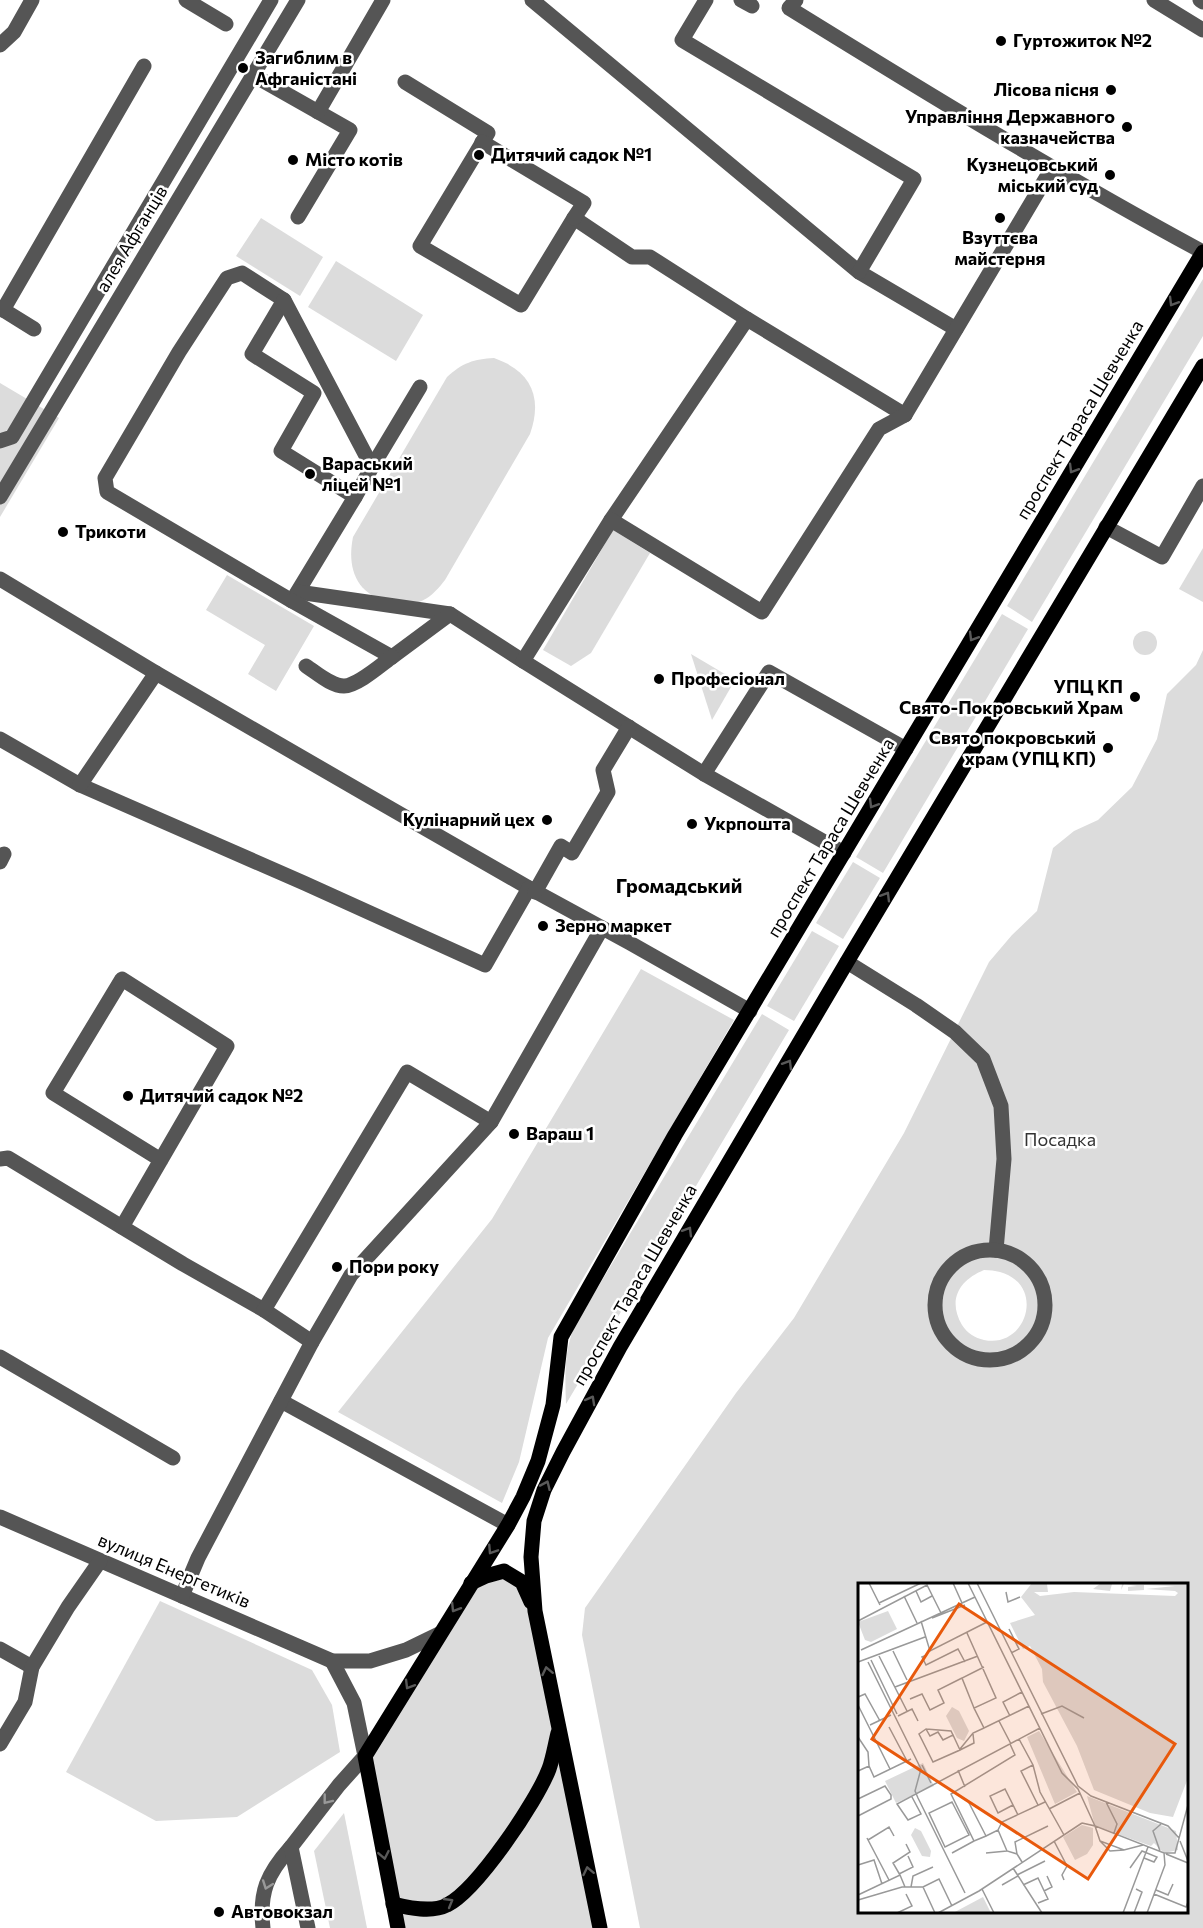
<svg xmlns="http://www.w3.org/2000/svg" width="1203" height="1928" font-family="Commissioner,sans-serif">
<rect width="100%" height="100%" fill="#fff"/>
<g fill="#dcdcdc" fill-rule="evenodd">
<path d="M 261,218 L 323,257 L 300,296 L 236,256 Z"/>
<path d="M 336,261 L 423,315 L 396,361 L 308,307 Z"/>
<path d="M 1203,279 L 1203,336 L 1032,622 L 1007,606 Z"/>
<path d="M 494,358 C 531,371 543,397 530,434 L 445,580 C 428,602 417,607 389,602 C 355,594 347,567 353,537 L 447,377 C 462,363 474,359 494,358 Z"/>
<path d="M 0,383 L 59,418 L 0,517 Z"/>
<path d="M 613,530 L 650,553 L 591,653 L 571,666 L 543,650 Z"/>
<path d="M 1203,548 L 1203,602 L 1179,589 Z"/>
<path d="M 227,575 L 314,626 L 276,691 L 248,674 L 265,645 L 206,610 Z"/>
<path d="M 1002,614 L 1028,629 L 883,873 L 856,857 Z"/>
<circle cx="1145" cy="643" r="12"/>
<path d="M 1203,650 L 1203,1928 L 640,1928 L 582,1635 L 585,1608 L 736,1393 L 794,1318 L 904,1133 L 989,962 L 1012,935 L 1037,911 L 1053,848 L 1074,831 L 1098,820 L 1132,787 L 1157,739 L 1167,694 L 1196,665 ZM 984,1270 C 1050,1271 1031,1350 984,1340 C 975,1338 967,1333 962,1325 C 947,1299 960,1280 984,1270 ZM 860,1584 L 1186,1584 L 1186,1912 L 860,1912 Z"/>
<path d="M 691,654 L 735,680 L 712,720 Z"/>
<path d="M 853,862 L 880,878 L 843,939 L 816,923 Z"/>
<path d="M 812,931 L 839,946 L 794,1021 L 767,1006 Z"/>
<path d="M 641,969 L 734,1020 L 548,1338 L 519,1462 L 502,1503 L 338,1412 L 492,1219 Z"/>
<path d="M 762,1014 L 789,1030 L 566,1404 C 565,1377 564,1353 574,1327 Z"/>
<path d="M 486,1576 L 522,1582 L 600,1928 L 398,1928 L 365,1756 Z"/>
<path d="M 160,1601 L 312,1670 L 332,1705 L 340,1752 L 237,1817 L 156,1821 L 66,1772 Z"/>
<path d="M 344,1813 L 367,1928 L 330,1928 L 314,1851 Z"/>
</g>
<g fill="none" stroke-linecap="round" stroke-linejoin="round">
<g stroke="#555" stroke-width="15">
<path d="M 186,0 L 226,24"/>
<path d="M 532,0 L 859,272 L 956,329"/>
<path d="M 706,0 L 682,40 L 914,179 L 859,272"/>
<path d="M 741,0 L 752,6"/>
<path d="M 796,0 L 789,8 C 925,92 1062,176 1203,252"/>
<path d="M 1154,0 L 1203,30"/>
<path d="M 1200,0 L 1203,2"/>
<path d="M 0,45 L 14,32 L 32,0"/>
<path d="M 253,75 L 350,130 L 298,217"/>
<path d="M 405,82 L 488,133 L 420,246 L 521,305 L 574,218 L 632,257 L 650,257 L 747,319"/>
<path d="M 318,112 L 383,0"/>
<path d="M 482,142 L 584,203 L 574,218"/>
<path d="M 242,273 L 284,300 L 252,354 L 314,393 L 281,451 L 355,497 L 292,601 L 107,492 L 105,478 L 179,352 L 227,278 Z"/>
<path d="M 284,300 L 372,467 L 355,497"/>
<path d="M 0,308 L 34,329"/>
<path d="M 3,310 L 144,66"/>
<path d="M 0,441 L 12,437 L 271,0"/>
<path d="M 372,467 L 420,387"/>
<path d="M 0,497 L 298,0"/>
<path d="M 611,520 L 747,319 L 905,415"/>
<path d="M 1106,527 L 1162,557 L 1203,486"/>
<path d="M 0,579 L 156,673 L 367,795 L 529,888 L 630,943 L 750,1011"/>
<path d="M 298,592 L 450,614 L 523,661"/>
<path d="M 292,601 L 392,657 L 450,614"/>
<path d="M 306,666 C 317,673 331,686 344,686 C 357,686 381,665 392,657"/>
<path d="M 0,739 L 80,785 L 304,883 L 485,965 L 529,888"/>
<path d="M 704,774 L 769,672 L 906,749"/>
<path d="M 80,785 L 156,673"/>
<path d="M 844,853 L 704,774 L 523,661 L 611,520 L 762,612 L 879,429 L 905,415 L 1052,168"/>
<path d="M 0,862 L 4,854"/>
<path d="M 535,892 L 561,846 L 572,853 L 608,792 L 603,770 L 629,727"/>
<path d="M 847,962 L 916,1005 L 955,1032 L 983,1059 L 1001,1106 L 1004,1159 L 996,1250"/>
<path d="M 0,1159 L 8,1158 L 183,1264 L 264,1310 L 312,1342"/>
<path d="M 122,1227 L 227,1046 L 122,979 L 53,1093 L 161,1160"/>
<circle cx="990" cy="1305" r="55"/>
<path d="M 264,1310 L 407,1072 L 491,1122"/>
<path d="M 0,1357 L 173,1458"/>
<path d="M 281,1401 L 508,1525"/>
<path d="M 0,1517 L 332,1661 L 370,1661 L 406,1650 L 439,1634"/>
<path d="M 182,1596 L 198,1558 L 312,1342 L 351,1275 L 491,1122 L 602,928"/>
<path d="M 0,1649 L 32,1667"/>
<path d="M 0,1744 L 25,1702 L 32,1667 L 68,1607 L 100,1561"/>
<path d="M 263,1928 C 259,1892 267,1874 291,1847"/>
<path d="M 308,1928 L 291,1847 L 339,1785 L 365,1756 L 354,1703 L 332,1661"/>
</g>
<g stroke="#000" stroke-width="15">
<path d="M 471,1583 L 486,1576 L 504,1571 L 522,1582 L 531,1602"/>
<path d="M 393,1904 C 409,1908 432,1913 447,1905 C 477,1890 537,1801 549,1769 C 553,1758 555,1745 558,1733"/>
<path d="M 398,1928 L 365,1756 L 508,1525 L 523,1497 L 538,1461 L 553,1405 L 561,1337 L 675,1135 L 1203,252"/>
<path d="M 600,1928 L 535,1611 L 531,1557 L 534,1521 L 544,1490 L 563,1452 L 620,1347 L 854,950 L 1203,366"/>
</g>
</g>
<defs><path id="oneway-chevron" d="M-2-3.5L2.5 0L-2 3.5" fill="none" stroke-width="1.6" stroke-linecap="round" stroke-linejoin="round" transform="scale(1.5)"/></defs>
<g stroke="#595959">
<use href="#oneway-chevron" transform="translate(1173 302) rotate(121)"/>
<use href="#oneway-chevron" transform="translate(1073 469) rotate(121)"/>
<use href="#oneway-chevron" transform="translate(973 637) rotate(121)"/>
<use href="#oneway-chevron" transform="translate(873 804) rotate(121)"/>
<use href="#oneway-chevron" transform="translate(886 896) rotate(-59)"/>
<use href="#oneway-chevron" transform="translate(788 1064) rotate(-59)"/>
<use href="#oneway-chevron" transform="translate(688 1231) rotate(-59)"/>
<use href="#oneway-chevron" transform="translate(591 1400) rotate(-61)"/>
<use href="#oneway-chevron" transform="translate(546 1485) rotate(-66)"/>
<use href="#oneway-chevron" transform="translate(492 1550) rotate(123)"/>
<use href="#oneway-chevron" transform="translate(455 1608) rotate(122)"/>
<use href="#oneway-chevron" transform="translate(547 1671) rotate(-102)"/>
<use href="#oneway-chevron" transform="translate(409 1685) rotate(121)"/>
<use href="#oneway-chevron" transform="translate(384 1855) rotate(79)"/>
<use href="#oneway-chevron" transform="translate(588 1871) rotate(-102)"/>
<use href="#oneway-chevron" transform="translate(449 1902) rotate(-30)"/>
</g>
<g stroke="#999">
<use href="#oneway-chevron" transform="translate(327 1800) rotate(128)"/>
<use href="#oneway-chevron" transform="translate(267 1885) rotate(110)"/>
</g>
<g fill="#000" stroke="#fff" stroke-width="2">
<circle cx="1001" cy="41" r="6"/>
<circle cx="243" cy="68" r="6"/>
<circle cx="1111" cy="90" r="6"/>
<circle cx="1127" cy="127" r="6"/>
<circle cx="479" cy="155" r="6"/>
<circle cx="293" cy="160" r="6"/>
<circle cx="1110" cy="175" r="6"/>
<circle cx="1000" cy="218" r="6"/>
<circle cx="310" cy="474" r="6"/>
<circle cx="63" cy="532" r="6"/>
<circle cx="659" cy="679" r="6"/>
<circle cx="1135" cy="697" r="6"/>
<circle cx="1108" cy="748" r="6"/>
<circle cx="547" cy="820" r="6"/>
<circle cx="692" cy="824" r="6"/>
<circle cx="543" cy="926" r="6"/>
<circle cx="128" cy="1096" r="6"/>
<circle cx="514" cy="1134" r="6"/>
<circle cx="337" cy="1267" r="6"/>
<circle cx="219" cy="1912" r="6"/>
</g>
<g text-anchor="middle" stroke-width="5" stroke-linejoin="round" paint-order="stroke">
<g font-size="18" font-weight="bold" fill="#000" stroke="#fff" text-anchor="start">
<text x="1013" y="47">Гуртожиток №2</text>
<text x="255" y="64">Загиблим в<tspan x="255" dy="21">Афганістані</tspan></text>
<text x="1099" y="96" text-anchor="end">Лісова пісня</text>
<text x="1115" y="123" text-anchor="end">Управління Державного<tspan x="1115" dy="21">казначейства</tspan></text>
<text x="491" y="161">Дитячий садок №1</text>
<text x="305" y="166">Місто котів</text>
<text x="1098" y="171" text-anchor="end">Кузнецовський<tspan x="1098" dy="21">міський суд</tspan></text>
<text x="1000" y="244" text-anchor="middle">Взуттєва<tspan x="1000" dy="21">майстерня</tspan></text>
<text x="322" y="470">Вараський<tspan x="322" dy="21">ліцей №1</tspan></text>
<text x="75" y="538">Трикоти</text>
<text x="671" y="685">Професіонал</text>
<text x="1123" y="693" text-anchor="end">УПЦ КП<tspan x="1123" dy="21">Свято-Покровський Храм</tspan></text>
<text x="1096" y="744" text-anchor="end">Свято покровський<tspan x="1096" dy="21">храм (УПЦ КП)</tspan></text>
<text x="535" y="826" text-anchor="end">Кулінарний цех</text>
<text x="704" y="830">Укрпошта</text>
<text x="555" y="932">Зерно маркет</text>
<text x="140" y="1102">Дитячий садок №2</text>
<text x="526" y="1140">Вараш 1</text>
<text x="349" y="1273">Пори року</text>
<text x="231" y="1918">Автовокзал</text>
</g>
<g font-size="18" fill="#000" stroke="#fff">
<text transform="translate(132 239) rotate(-59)" y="6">алея Афганців</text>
<text transform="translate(1080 420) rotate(-59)" y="6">проспект Тараса Шевченка</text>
<text transform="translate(831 838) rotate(-59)" y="6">проспект Тараса Шевченка</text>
<text transform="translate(635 1285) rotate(-60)" y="6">проспект Тараса Шевченка</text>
<text transform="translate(174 1571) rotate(23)" y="6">вулиця Енергетиків</text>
</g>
<g font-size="18" fill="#333" stroke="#fff">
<text x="1060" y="1146">Посадка</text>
</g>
<g font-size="20" font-weight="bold" fill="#000" stroke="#fff">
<text x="679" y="893">Громадський</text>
</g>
</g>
<g transform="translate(858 1583)">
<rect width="330" height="330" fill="#fff"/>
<path d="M 174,0 L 189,1 L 190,9 L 176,9 L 182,13 L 216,9 L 317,13 L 320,10 L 317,8 L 288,6 L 317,3 L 286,2 L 286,7 L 270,8 L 270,4 L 279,3 L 266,1 L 263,7 L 264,1 L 254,1 L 252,8 L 235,6 L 243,0 L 330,0 L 330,195 L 315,234 L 292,230 L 236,207 L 219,163 L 185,99 L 184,86 L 172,63 L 165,66 L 152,40 L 177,32 L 163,14 ZM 30,28 L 39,46 L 13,59 L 7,57 L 0,39 ZM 94,124 L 101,128 L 111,148 L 106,158 L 99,155 L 88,133 ZM 181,148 L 219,209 L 197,221 L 169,154 ZM 65,180 L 76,203 L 38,220 L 27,198 ZM 229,213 L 318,248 L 320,267 L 306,270 L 296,260 L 293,263 L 237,243 ZM 224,242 L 235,245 L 235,262 L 229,271 L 217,277 L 205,254 ZM 57,245 L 63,248 L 73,268 L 72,274 L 64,273 L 53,252 ZM 125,314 L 133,330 L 95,330 Z" fill="#dcdcdc"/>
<path fill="none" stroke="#999" stroke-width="1.5" d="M 11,0 L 22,22M 95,0 L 104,20M 110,0 L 204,190 L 220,206 L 237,243 L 306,270 L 317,270 L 330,222M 119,0 L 220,203 L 233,213 L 310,243 L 321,255M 58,8 L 63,19 L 74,13M 148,9 L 150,19 L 162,14M 46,13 L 59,40M 21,20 L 63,0M 74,35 L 107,22M 0,38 L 69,2 L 83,30M 63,38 L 72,68 L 129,39M 151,46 L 161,66 L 153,70M 109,50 L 138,115 L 116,125 L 126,145 L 171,123M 3,67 L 117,14M 35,68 L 49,97M 69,72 L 64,74 L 68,82 L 100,66 L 107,79M 21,73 L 49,128M 13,77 L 39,131M 0,79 L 67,54M 10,79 L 63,186 L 57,208 L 60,215 L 107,310M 37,104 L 120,73M 0,114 L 7,111 L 22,138M 52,116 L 64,111 L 72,127 L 86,120 L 80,107 L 104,95M 0,122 L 32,186M 116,125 L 104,95 L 126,84M 183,131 L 204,123 L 226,135M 40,133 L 54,126 L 60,138M 152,133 L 145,119 L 164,109M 141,138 L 153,161M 12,142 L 33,132M 31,144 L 49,178M 68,146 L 72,153 L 80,149 L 85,157 L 95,152 L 102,167 L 75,179 L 61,151 ZM 68,146 L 93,148 L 95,152M 0,154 L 10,169 L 11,183M 161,156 L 175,182 L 182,209 L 206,252M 102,166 L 115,150 L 126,145M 102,167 L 116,160 L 115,151M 64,182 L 73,200M 175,182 L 163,188 L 180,222M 100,187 L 107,204M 0,188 L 11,183 L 16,194 L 53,176M 54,214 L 63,231 L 50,237 L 39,221 L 182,145M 0,216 L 27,203 L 33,212 L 33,216 L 0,233M 110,218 L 128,253 L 116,258 L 93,211 L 157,172 L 152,161M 94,219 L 111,252 L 87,264 L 71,230 ZM 248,219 L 259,241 L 256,250M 155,222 L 140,230 L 132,213 L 147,206 L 160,232M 191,226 L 222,210M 224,240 L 237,243 L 242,258 L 266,267 L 285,262M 140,247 L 144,239 L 187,219M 128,253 L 140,247 L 149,268 L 159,271 L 164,279M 9,255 L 31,297M 10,257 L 31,244 L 36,253M 196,258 L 209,283 L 204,292 L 206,297M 242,258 L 252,268 L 266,267M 322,258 L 330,278M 302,268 L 295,248 L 303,241M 94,270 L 116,258M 128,270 L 149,268M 159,271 L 157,259 L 190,243M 308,271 L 330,280M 0,282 L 16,277 L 24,301M 155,285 L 184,330M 272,285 L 284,268 L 299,274 L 296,279 L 286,275M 41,291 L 55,284 L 50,273M 42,292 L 35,280 L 52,269 L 48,261M 159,292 L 187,278M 144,302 L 160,293M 165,302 L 180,295 L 190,316 L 180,320M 53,304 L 55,293 L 75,284M 65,304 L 77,330M 124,306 L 136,330M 298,307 L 310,312 L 315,301M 186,308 L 194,304 L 189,293M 296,311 L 328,324 L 330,319M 0,312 L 42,292 L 47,304M 0,317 L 44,304 L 65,304 L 81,296 L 94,323M 39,330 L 54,323 L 48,311M 80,330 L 121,308 L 224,240M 265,330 L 290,264M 276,330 L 284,309 L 278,306M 289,330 L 307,282 L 306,270"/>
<path fill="#e8590c" fill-opacity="0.15" stroke="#e8590c" stroke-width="3" d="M 101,21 L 317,161 L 230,296 L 14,156 Z"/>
<rect width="330" height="330" fill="none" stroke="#000" stroke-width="3"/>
</g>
</svg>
